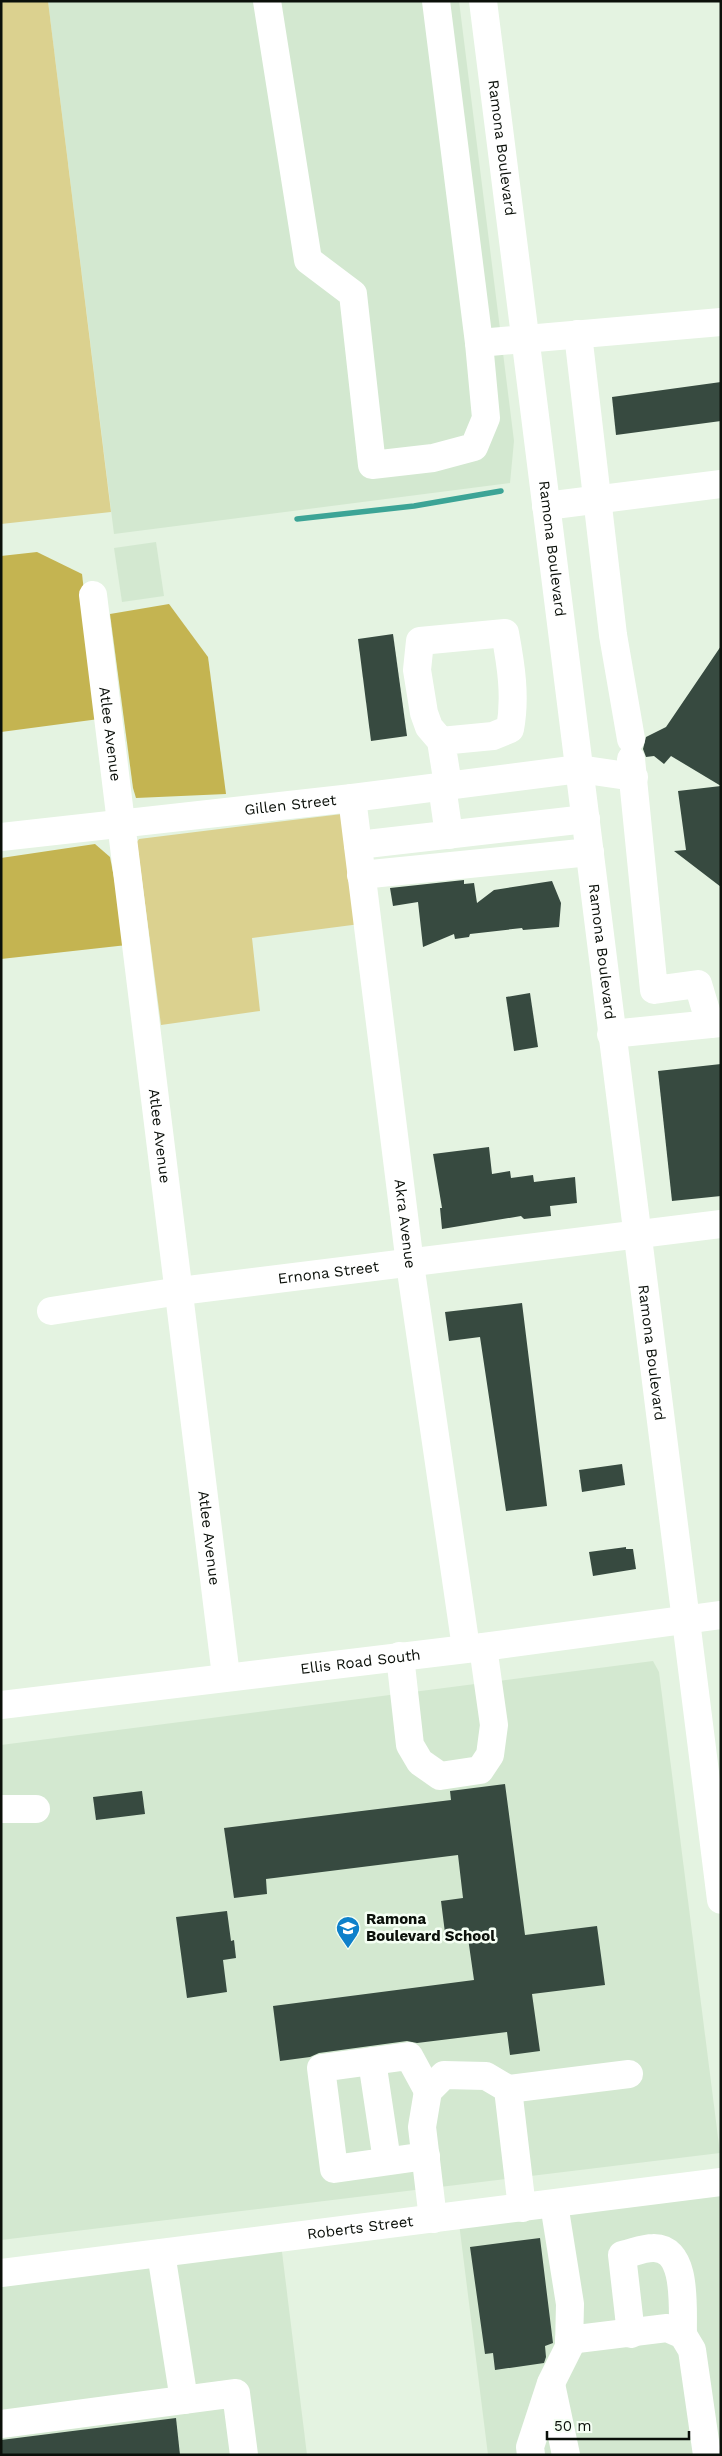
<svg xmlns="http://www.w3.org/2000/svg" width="722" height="2456" font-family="'Work Sans',sans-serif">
<rect width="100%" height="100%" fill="#e4f3e1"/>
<g fill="#d3e8d0">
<path d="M 48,1 L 459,1 L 514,441 L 510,483 L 114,534 Z"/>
<path d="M 156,542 L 164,596 L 122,602 L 114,548 Z"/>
<path d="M 653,1661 L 659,1672 L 720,2153 L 1,2240 L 1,1745 Z"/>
<path d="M 721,2191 L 721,2455 L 488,2455 L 459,2223 Z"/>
<path d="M 281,2244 L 307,2455 L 1,2455 L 1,2281 Z"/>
</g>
<g fill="#dbd18f">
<path d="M 1,1 L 48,1 L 111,512 L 1,524 Z"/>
<path d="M 342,814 L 360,924 L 252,938 L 260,1011 L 161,1025 L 137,842 L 139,839 Z"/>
</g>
<g fill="#c4b451">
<path d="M 37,552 L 82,574 L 99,719 L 1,732 L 1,556 Z"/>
<path d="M 169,604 L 208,657 L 226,794 L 136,798 L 133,788 L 110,614 Z"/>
<path d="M 95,844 L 110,857 L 127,945 L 1,959 L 1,858 Z"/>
</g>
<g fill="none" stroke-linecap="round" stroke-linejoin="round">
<path stroke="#3ca496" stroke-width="5.5" d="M 297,519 L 414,506 L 501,491"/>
</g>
<g fill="#374a40">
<path d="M 721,382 L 721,421 L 616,435 L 612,397 Z"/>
<path d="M 393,634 L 407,736 L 371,741 L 358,639 Z"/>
<path d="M 721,646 L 721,786 L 671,756 L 664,764 L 654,756 L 646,757 L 643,749 L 646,737 L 666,727 Z"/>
<path d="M 721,786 L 721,887 L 674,851 L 686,850 L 678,791 Z"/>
<path d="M 464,880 L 464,884 L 474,883 L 477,903 L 494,890 L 552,881 L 561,903 L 559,927 L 523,930 L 522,928 L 470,934 L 469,937 L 455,939 L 454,934 L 423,947 L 418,902 L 393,906 L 390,888 Z"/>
<path d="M 530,993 L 538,1047 L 514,1051 L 506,997 Z"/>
<path d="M 721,1064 L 721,1196 L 672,1201 L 658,1071 Z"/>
<path d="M 489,1147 L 492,1174 L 510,1171 L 511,1178 L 533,1175 L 534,1182 L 575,1177 L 577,1203 L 550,1206 L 551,1216 L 524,1219 L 521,1216 L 442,1229 L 440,1208 L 442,1208 L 433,1154 Z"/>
<path d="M 522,1303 L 547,1506 L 506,1511 L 480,1337 L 449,1341 L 445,1312 Z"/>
<path d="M 622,1464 L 625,1485 L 582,1492 L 579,1470 Z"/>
<path d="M 626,1547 L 626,1549 L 633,1549 L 636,1569 L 593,1576 L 589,1552 Z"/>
<path d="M 505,1784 L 525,1935 L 597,1926 L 605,1985 L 532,1994 L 540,2051 L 510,2055 L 507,2032 L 417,2043 L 407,2041 L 319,2053 L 310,2057 L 280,2061 L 273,2006 L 474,1980 L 468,1938 L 446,1941 L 441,1901 L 463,1898 L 458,1855 L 266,1879 L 267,1894 L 234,1898 L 224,1828 L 451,1800 L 450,1791 Z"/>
<path d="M 142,1791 L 145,1814 L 96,1820 L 93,1797 Z"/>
<path d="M 227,1911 L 231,1941 L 234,1940 L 236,1958 L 223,1960 L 227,1992 L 187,1998 L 176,1917 Z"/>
<path d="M 540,2238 L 553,2343 L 545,2346 L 546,2357 L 544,2363 L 495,2370 L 493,2353 L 485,2354 L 470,2247 Z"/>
<path d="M 176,2418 L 180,2455 L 1,2455 L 1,2440 Z"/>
</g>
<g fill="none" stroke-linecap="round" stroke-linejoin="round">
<g stroke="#fff" stroke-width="28">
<path d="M 267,1 L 308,260 L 353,294 L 372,465 L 433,458 L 474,447 L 486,418 L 479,343 L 721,322"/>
<path d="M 436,1 L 479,343"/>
<path id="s1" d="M 483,1 C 565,634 639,1268 721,1900"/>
<path d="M 578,334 L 613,635 L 631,739"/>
<path d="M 546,506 L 721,484"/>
<path id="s2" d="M 93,595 L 226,1676"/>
<path d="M 441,741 L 493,736 L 510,729 C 516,697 511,665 505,633 L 420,641 L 417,670 L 424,713 L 429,727 L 441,741 L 448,785"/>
<path d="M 631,759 L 654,990 L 698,984 L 710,1024"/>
<path d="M 442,786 L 449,835"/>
<path id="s3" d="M 352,798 L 410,1264 L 466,1648"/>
<path id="s4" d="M 1,837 L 352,798 L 579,769 L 634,777"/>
<path d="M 358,845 L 586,819"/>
<path d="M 361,875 L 590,852"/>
<path d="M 611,1034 L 721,1023"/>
<path id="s5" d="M 51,1311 L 180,1291 L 721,1224"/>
<path d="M 400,1656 L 410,1745 L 420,1762 L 440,1776 L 480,1770 L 490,1755 L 494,1725 L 483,1647"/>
<path id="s6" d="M 1,1705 L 483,1647 L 721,1615"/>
<path d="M 1,1809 L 36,1809"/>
<path d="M 372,2061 L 387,2161"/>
<path d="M 508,2089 L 629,2074"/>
<path d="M 426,2156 L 334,2169 L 321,2068 L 409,2056 L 428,2091"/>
<path d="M 433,2219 L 422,2127 L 428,2091 L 444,2075 L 486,2076 L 508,2089 L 522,2208"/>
<path d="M 161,2253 L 184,2400"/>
<path id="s7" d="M 1,2273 L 721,2182"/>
<path d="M 631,2334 L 622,2255 C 632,2253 643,2248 653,2248 C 689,2247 682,2311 683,2335"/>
<path d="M 569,2340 L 667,2328 L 683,2335 L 692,2350 L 707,2455"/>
<path d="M 551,2384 L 566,2455"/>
<path d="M 1,2424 L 236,2393 L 244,2455"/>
<path d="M 531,2455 L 530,2447 L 551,2383 L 569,2347 L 570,2304 L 554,2204"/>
</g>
</g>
<defs>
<g id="school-pin" transform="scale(1.25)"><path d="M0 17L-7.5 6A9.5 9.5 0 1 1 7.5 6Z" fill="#0e80ca" stroke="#f5fff4"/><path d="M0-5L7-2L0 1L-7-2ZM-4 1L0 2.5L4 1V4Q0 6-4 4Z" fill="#fff"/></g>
</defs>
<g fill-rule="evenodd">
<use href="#school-pin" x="348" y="1928"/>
</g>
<g text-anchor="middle" stroke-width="5" stroke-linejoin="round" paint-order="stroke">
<g font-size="15" fill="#0b100a" stroke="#f5fff4">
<text dy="5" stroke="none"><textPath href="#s1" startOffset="148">Ramona Boulevard</textPath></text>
<text dy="5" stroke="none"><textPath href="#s1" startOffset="552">Ramona Boulevard</textPath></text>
<text dy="5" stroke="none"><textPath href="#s2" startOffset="140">Atlee Avenue</textPath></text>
<text dy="5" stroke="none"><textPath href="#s4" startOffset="291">Gillen Street</textPath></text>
<text dy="5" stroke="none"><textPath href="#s1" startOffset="958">Ramona Boulevard</textPath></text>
<text dy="5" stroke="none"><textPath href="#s2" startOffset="545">Atlee Avenue</textPath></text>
<text dy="5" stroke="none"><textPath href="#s3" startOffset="429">Akra Avenue</textPath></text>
<text dy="5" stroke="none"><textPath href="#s5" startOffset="280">Ernona Street</textPath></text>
<text dy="5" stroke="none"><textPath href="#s1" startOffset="1362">Ramona Boulevard</textPath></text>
<text dy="5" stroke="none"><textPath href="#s2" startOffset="950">Atlee Avenue</textPath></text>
<text dy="5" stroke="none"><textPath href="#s6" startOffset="362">Ellis Road South</textPath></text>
<text dy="5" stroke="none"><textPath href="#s7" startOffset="362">Roberts Street</textPath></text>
</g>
<g font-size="15" font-weight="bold" fill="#0b100a" stroke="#f5fff4" text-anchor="start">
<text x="366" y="1924">Ramona<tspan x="366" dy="17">Boulevard School</tspan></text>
</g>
</g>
<rect width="722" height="2456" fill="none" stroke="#0b100a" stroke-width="5"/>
<path d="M547 2431v8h142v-8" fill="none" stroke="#0b100a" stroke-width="2.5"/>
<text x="554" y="2431" font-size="15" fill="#0b100a" stroke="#f5fff4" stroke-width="4" paint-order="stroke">50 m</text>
</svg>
